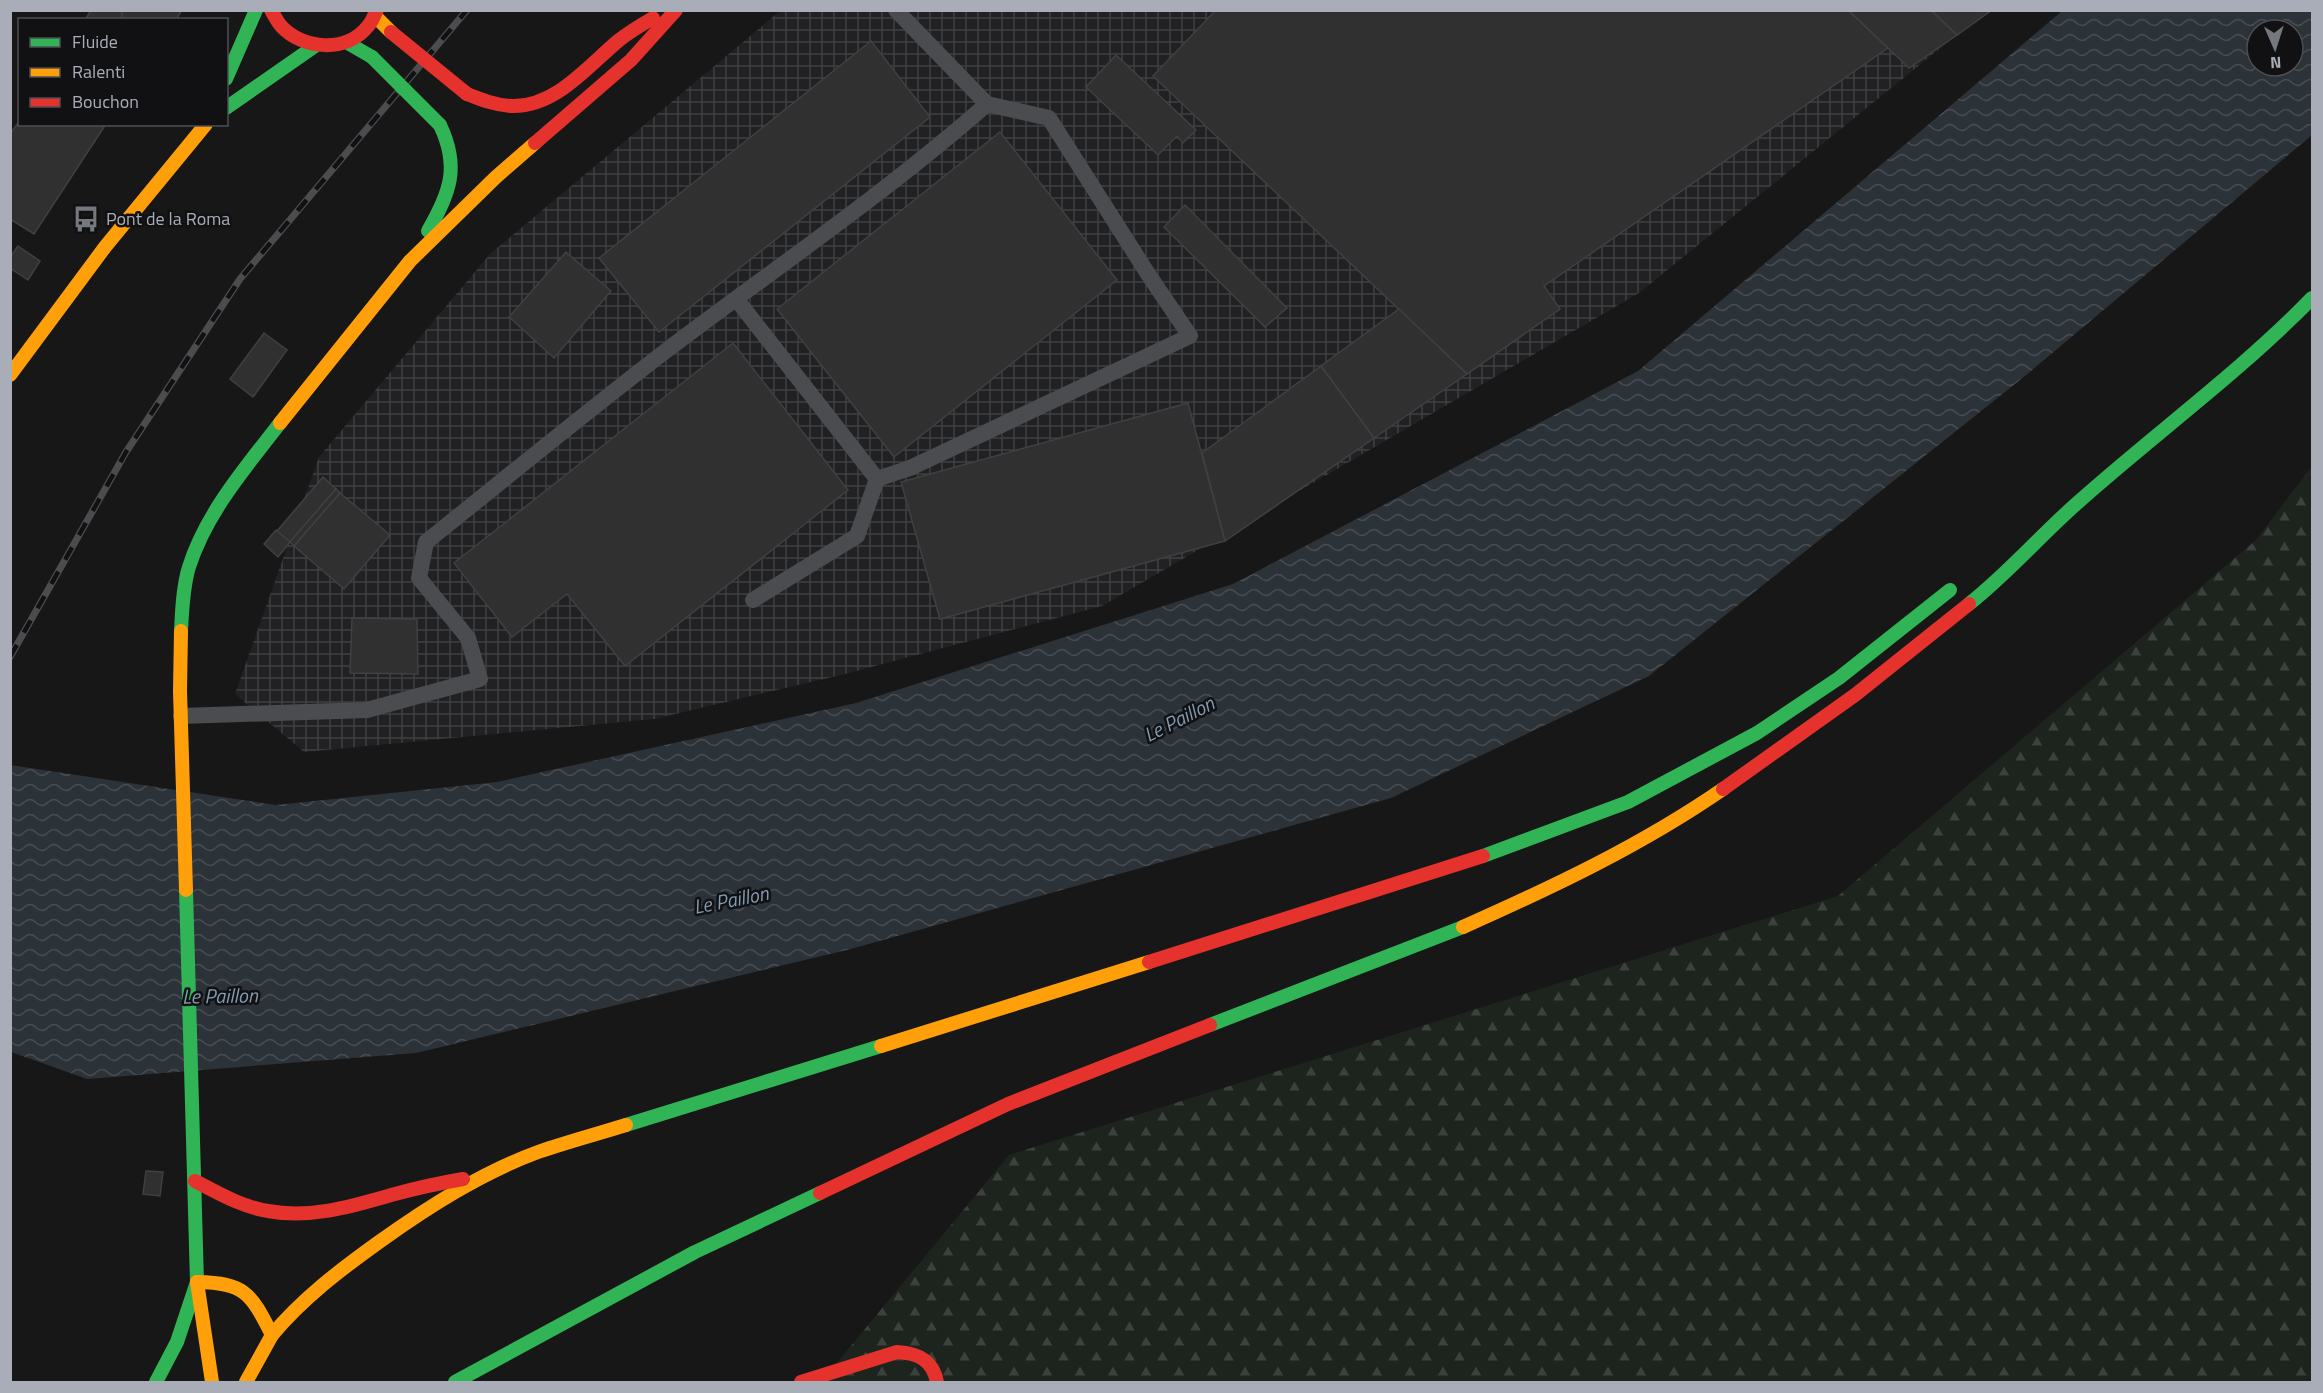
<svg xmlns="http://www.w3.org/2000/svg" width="2323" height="1393" font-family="'Titillium Web',sans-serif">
<defs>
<pattern id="industrial-grid" width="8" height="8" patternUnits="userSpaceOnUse" patternTransform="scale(1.5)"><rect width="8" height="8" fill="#212123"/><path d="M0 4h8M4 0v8" fill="none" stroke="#3e3f41"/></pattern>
<pattern id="forest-firs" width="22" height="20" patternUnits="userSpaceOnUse" patternTransform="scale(1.5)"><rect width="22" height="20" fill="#1d241e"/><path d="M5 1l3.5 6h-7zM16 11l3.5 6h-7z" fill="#3b413c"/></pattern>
<pattern id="water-waves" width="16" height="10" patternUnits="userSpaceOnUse" patternTransform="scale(1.5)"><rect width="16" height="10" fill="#2b3238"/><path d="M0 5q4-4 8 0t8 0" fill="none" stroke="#474d53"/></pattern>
</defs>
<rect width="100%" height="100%" fill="#171717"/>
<path fill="url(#industrial-grid)" d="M 780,11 L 1986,11 L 1639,293 L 1102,606 L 841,675 L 654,719 L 304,752 L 235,694 L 319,457 L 490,254 Z"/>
<path fill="url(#forest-firs)" d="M 2312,466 L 2312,1382 L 821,1382 L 1009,1155 L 1838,896 L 2256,540 Z"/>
<path fill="url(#water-waves)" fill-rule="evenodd" d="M 2062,11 L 2312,11 L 2312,135 L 2025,376 L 1649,676 L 1391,798 L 851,949 L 416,1053 L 87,1079 L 11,1052 L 10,765 L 276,805 L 497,782 L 856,703 L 1233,584 L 1638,371 ZM 2257,30 L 2293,30 L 2293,66 L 2257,66 Z"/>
<g fill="#303031" stroke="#3f4043" stroke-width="1.5">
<path d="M 91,10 L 122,10 L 122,20 L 85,20 Z"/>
<path d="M 122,10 L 182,10 L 176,20 L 122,20 Z"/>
<path d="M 1216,10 L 1848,10 L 1888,48 L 1544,286 L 1560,309 L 1467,374 L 1153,76 Z"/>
<path d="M 1848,10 L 1931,10 L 1957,35 L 1909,68 Z"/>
<path d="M 1931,10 L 1992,10 L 1957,35 Z"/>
<path d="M 871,41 L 930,117 L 659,332 L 599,258 Z"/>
<path d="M 1116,55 L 1196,130 L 1183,143 L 1177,136 L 1158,155 L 1086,87 Z"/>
<path d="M 20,120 L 20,124 L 106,124 L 34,234 L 10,219 L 10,134 Z"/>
<path d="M 1000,132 L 1117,280 L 894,457 L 777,309 Z"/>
<path d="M 1185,205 L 1287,308 L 1265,327 L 1164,227 Z"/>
<path d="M 18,246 L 40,261 L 28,280 L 10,268 L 10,257 Z"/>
<path d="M 566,252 L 611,291 L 554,358 L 509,317 Z"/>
<path d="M 1399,309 L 1467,374 L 1374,438 L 1321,366 Z"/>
<path d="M 264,333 L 287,350 L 253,397 L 230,379 Z"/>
<path d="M 733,343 L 848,490 L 625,666 L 567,594 L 512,637 L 454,563 Z"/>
<path d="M 1321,366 L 1374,438 L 1225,541 L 1202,453 Z"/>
<path d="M 1188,403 L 1225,541 L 940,619 L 901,482 Z"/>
<path d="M 323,477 L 336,489 L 290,542 L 277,531 Z"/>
<path d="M 336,489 L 340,493 L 294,546 L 290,542 Z"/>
<path d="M 340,493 L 390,535 L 344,589 L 294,546 Z"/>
<path d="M 276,530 L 290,542 L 278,557 L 264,544 Z"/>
<path d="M 352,618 L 417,619 L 418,674 L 350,673 Z"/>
<path d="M 146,1171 L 163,1172 L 160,1196 L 143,1194 Z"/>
</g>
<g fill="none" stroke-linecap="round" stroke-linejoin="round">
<g stroke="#4b4c50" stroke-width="16">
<path d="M 896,10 L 987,104"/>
<path d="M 737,300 L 877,479"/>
<path d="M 181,716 L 367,710 L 480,679 L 468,638 L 419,578 L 426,542 C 506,478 586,412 667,350 C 774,269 886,193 987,104 L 1049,118 L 1148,274 L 1190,336 L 910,468 L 877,479 L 857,536 L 753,600"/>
</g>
<g stroke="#30b455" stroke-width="14">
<path d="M 346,42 L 372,57"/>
<path d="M 226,79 L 256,10"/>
<path d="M 226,108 L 315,46"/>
<path d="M 428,231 C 450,193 460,167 440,125"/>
<path d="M 1969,604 C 2007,574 2039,537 2075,505 C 2153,435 2239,373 2312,298"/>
<path d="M 181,631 C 182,611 183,586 189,567 C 206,513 246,467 280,423"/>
<path d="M 1483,856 L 1628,802 L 1757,733 L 1839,678 L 1950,590"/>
<path d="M 1210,1025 L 1463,927"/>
<path d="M 626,1125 L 881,1046"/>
<path d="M 156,1382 L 177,1342 L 197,1282 L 186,890"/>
<path d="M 455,1382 L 695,1252 L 820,1193"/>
</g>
<g stroke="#ff9f0a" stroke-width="14">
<path d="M 375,16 L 391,32"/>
<path d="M 10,375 L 105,247 L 206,124"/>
<path d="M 280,423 L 410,261 L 496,177 L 535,143"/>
<path d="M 181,631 L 180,691 L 186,890"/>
<path d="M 1463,927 C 1553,887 1642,845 1723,789"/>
<path d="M 881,1046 L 1149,962"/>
<path d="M 197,1282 L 212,1382"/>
<path d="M 197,1282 C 246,1283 251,1294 272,1335 C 303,1298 340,1270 379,1242 C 428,1207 481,1173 538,1152 C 567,1142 597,1134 626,1125"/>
<path d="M 246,1382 L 272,1335"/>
</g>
<g stroke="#e5322d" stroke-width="14">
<path d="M 271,10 C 274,15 277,21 281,26 C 303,50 347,53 368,26 C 372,22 374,15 377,10"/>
<path d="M 467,94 C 482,100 495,105 511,106 C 555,108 588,66 618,41 C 629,32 641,25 653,18"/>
<path d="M 535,143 L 631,60 L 676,10"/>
<path d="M 1723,789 L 1855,695 L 1969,604"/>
<path d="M 1149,962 L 1483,856"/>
<path d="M 195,1181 C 218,1193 242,1207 268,1211 C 312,1219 353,1206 395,1194 C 417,1188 440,1183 463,1179"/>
<path d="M 820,1193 L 1008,1104 L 1210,1025"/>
<path d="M 801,1382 L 897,1352 C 918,1353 933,1360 937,1382"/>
</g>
<g stroke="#4b4c4e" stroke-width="7">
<path id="rail" d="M 10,657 L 126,452 L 240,279 L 467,10"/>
</g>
<use href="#rail" stroke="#111113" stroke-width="4.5" stroke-dasharray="14" stroke-linecap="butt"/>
<path stroke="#30b455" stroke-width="14" d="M 372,57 L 440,125"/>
<path stroke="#e5322d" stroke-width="14" d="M 391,32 L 467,94"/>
</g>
<defs>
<g id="bus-bare" transform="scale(2.07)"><path d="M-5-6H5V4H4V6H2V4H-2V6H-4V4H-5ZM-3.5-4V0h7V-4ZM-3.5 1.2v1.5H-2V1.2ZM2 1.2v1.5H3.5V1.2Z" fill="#75787f" stroke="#111113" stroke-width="2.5" paint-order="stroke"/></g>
</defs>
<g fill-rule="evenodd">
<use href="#bus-bare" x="86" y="219"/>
</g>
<g text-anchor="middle" stroke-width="5" stroke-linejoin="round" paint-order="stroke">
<g font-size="18" fill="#a8adb7" stroke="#111113" text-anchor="start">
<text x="106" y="225">Pont de la Roma</text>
</g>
<g font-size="20" font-style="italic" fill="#819bb1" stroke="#111113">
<text transform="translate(1179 719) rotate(-27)" y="7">Le Paillon</text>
<text transform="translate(731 900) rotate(-11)" y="7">Le Paillon</text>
<text transform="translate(220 996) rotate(-1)" y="7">Le Paillon</text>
</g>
</g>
<rect width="2323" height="1393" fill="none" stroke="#a8adb7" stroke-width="24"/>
<rect x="18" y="18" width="210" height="108" fill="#111113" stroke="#4d4f55" stroke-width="1.5"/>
<rect x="30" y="38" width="30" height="9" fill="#30b455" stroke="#4d4f55" stroke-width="1.5"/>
<text x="72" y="48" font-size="18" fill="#a8adb7">Fluide</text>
<rect x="30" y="68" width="30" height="9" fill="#ff9f0a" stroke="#4d4f55" stroke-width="1.5"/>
<text x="72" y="78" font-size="18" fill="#a8adb7">Ralenti</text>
<rect x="30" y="98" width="30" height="9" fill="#e5322d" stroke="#4d4f55" stroke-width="1.5"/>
<text x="72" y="108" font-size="18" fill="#a8adb7">Bouchon</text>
<g transform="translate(2275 48) rotate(177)"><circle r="28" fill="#111113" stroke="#4d4f55" stroke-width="1.5"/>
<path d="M0-4.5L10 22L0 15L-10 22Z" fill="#75787f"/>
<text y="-9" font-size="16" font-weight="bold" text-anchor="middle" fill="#a8adb7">N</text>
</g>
</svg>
